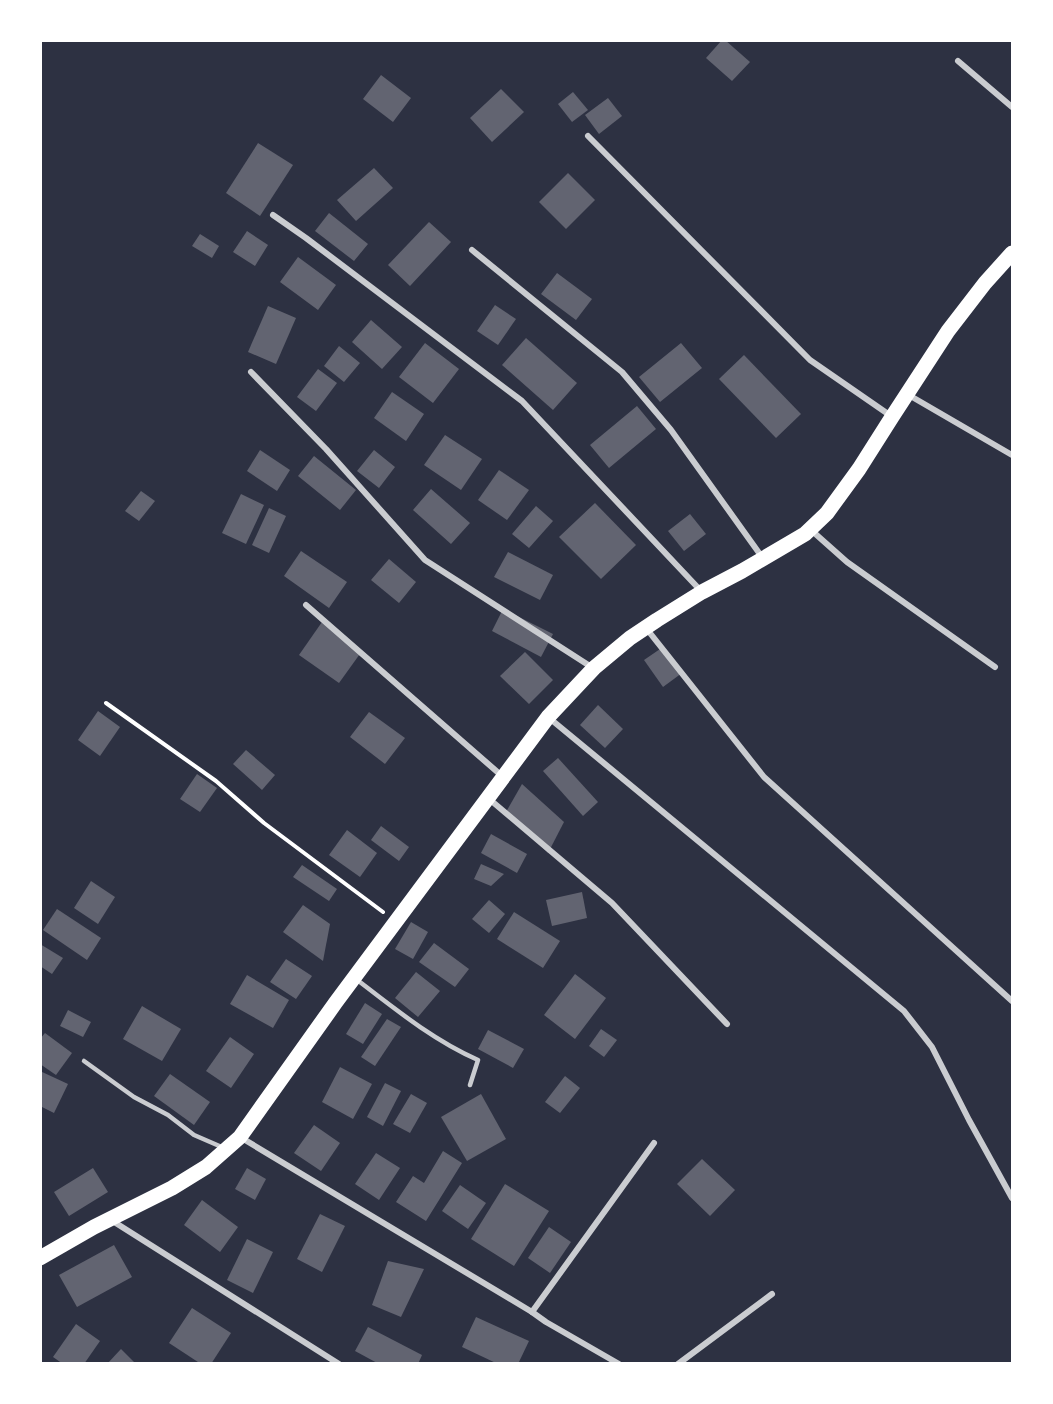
<svg xmlns="http://www.w3.org/2000/svg" width="1053" height="1404" font-family="'Alegreya Sans',sans-serif">
<rect width="100%" height="100%" fill="#2d3142"/>
<g fill="#626471">
<path d="M 722,40 L 725,40 L 750,62 L 732,81 L 706,58 Z"/>
<path d="M 381,75 L 411,98 L 393,122 L 363,99 Z"/>
<path d="M 501,89 L 524,112 L 492,142 L 470,118 Z"/>
<path d="M 573,92 L 588,110 L 572,122 L 558,104 Z"/>
<path d="M 608,98 L 622,116 L 599,134 L 585,115 Z"/>
<path d="M 258,143 L 293,165 L 260,216 L 226,193 Z"/>
<path d="M 374,168 L 393,188 L 356,221 L 337,200 Z"/>
<path d="M 568,173 L 595,200 L 566,229 L 539,202 Z"/>
<path d="M 329,213 L 368,244 L 354,261 L 315,231 Z"/>
<path d="M 429,222 L 451,242 L 410,286 L 388,265 Z"/>
<path d="M 247,231 L 268,245 L 255,266 L 233,252 Z"/>
<path d="M 200,234 L 219,246 L 212,258 L 192,246 Z"/>
<path d="M 298,257 L 336,285 L 318,310 L 280,282 Z"/>
<path d="M 557,273 L 592,299 L 576,320 L 541,294 Z"/>
<path d="M 495,305 L 516,319 L 498,345 L 477,331 Z"/>
<path d="M 268,306 L 296,318 L 276,364 L 248,352 Z"/>
<path d="M 371,320 L 402,347 L 382,369 L 352,342 Z"/>
<path d="M 526,338 L 577,383 L 553,410 L 502,365 Z"/>
<path d="M 425,343 L 459,369 L 433,403 L 399,377 Z"/>
<path d="M 681,343 L 702,368 L 660,402 L 639,377 Z"/>
<path d="M 339,346 L 360,363 L 344,382 L 324,366 Z"/>
<path d="M 744,355 L 801,414 L 776,438 L 719,379 Z"/>
<path d="M 318,369 L 337,383 L 316,411 L 297,397 Z"/>
<path d="M 392,392 L 424,414 L 406,441 L 374,418 Z"/>
<path d="M 637,406 L 656,429 L 609,468 L 590,445 Z"/>
<path d="M 445,435 L 482,459 L 461,490 L 424,465 Z"/>
<path d="M 260,450 L 290,470 L 277,491 L 247,471 Z"/>
<path d="M 374,450 L 395,467 L 379,488 L 357,471 Z"/>
<path d="M 314,456 L 356,490 L 340,510 L 298,476 Z"/>
<path d="M 499,470 L 529,490 L 507,520 L 478,500 Z"/>
<path d="M 431,489 L 470,523 L 451,544 L 413,510 Z"/>
<path d="M 141,491 L 155,501 L 139,521 L 125,511 Z"/>
<path d="M 241,494 L 264,505 L 246,544 L 222,533 Z"/>
<path d="M 595,503 L 636,545 L 601,579 L 559,537 Z"/>
<path d="M 536,506 L 553,521 L 529,548 L 512,534 Z"/>
<path d="M 269,508 L 286,516 L 269,553 L 252,545 Z"/>
<path d="M 690,514 L 706,534 L 684,551 L 668,531 Z"/>
<path d="M 301,551 L 347,582 L 329,608 L 284,576 Z"/>
<path d="M 508,552 L 553,575 L 540,600 L 494,577 Z"/>
<path d="M 389,559 L 416,582 L 399,603 L 371,580 Z"/>
<path d="M 503,609 L 553,634 L 541,657 L 492,631 Z"/>
<path d="M 322,622 L 362,651 L 339,683 L 299,655 Z"/>
<path d="M 663,647 L 682,673 L 663,687 L 644,660 Z"/>
<path d="M 525,652 L 553,680 L 529,704 L 500,676 Z"/>
<path d="M 598,705 L 623,729 L 605,748 L 580,725 Z"/>
<path d="M 98,711 L 120,727 L 100,756 L 78,740 Z"/>
<path d="M 369,712 L 405,738 L 385,764 L 350,737 Z"/>
<path d="M 246,750 L 275,775 L 262,790 L 233,764 Z"/>
<path d="M 558,758 L 598,802 L 583,816 L 543,771 Z"/>
<path d="M 197,774 L 217,788 L 200,812 L 180,799 Z"/>
<path d="M 522,784 L 564,822 L 548,853 L 506,812 Z"/>
<path d="M 381,826 L 409,847 L 399,861 L 371,840 Z"/>
<path d="M 347,830 L 377,853 L 360,877 L 329,855 Z"/>
<path d="M 491,834 L 527,854 L 517,873 L 481,853 Z"/>
<path d="M 481,864 L 504,874 L 491,886 L 474,879 Z"/>
<path d="M 302,865 L 337,889 L 329,901 L 293,877 Z"/>
<path d="M 91,881 L 115,897 L 98,924 L 74,908 Z"/>
<path d="M 582,892 L 587,918 L 552,926 L 546,900 Z"/>
<path d="M 489,900 L 505,914 L 489,933 L 472,919 Z"/>
<path d="M 303,905 L 330,924 L 323,961 L 283,932 Z"/>
<path d="M 57,909 L 101,938 L 87,960 L 43,930 Z"/>
<path d="M 514,912 L 560,941 L 543,968 L 497,939 Z"/>
<path d="M 411,922 L 428,932 L 413,959 L 395,949 Z"/>
<path d="M 434,943 L 469,969 L 455,987 L 419,962 Z"/>
<path d="M 40,944 L 63,958 L 52,974 L 40,966 Z"/>
<path d="M 286,959 L 312,976 L 296,999 L 270,982 Z"/>
<path d="M 416,972 L 440,991 L 418,1017 L 395,998 Z"/>
<path d="M 575,974 L 606,998 L 575,1039 L 544,1015 Z"/>
<path d="M 247,975 L 289,1000 L 273,1028 L 230,1004 Z"/>
<path d="M 365,1003 L 382,1014 L 363,1044 L 346,1034 Z"/>
<path d="M 142,1006 L 181,1029 L 162,1061 L 123,1039 Z"/>
<path d="M 68,1010 L 91,1022 L 83,1037 L 60,1026 Z"/>
<path d="M 387,1019 L 401,1027 L 375,1066 L 361,1057 Z"/>
<path d="M 601,1029 L 617,1040 L 604,1057 L 589,1046 Z"/>
<path d="M 488,1030 L 524,1049 L 513,1068 L 478,1049 Z"/>
<path d="M 45,1033 L 72,1053 L 56,1075 L 40,1064 L 40,1039 Z"/>
<path d="M 230,1037 L 254,1054 L 231,1088 L 206,1071 Z"/>
<path d="M 340,1067 L 372,1084 L 353,1119 L 322,1102 Z"/>
<path d="M 40,1071 L 68,1084 L 54,1113 L 40,1106 Z"/>
<path d="M 170,1074 L 210,1102 L 194,1125 L 154,1096 Z"/>
<path d="M 565,1076 L 580,1088 L 560,1113 L 545,1102 Z"/>
<path d="M 385,1083 L 401,1091 L 383,1126 L 367,1117 Z"/>
<path d="M 411,1094 L 427,1103 L 410,1133 L 393,1124 Z"/>
<path d="M 481,1094 L 506,1139 L 467,1161 L 441,1117 Z"/>
<path d="M 314,1125 L 340,1143 L 321,1171 L 294,1153 Z"/>
<path d="M 443,1151 L 462,1163 L 426,1221 L 396,1202 L 413,1176 L 424,1183 Z"/>
<path d="M 376,1153 L 400,1168 L 379,1200 L 355,1184 Z"/>
<path d="M 702,1159 L 735,1190 L 710,1216 L 677,1184 Z"/>
<path d="M 93,1168 L 108,1192 L 69,1216 L 54,1192 Z"/>
<path d="M 247,1168 L 266,1179 L 255,1200 L 235,1189 Z"/>
<path d="M 505,1184 L 549,1211 L 514,1266 L 471,1239 Z"/>
<path d="M 460,1185 L 486,1203 L 468,1229 L 442,1211 Z"/>
<path d="M 202,1200 L 238,1227 L 220,1252 L 184,1225 Z"/>
<path d="M 320,1214 L 345,1226 L 322,1272 L 297,1259 Z"/>
<path d="M 549,1227 L 571,1242 L 550,1273 L 528,1258 Z"/>
<path d="M 247,1239 L 273,1252 L 253,1293 L 227,1280 Z"/>
<path d="M 114,1245 L 132,1277 L 77,1307 L 59,1275 Z"/>
<path d="M 388,1261 L 424,1269 L 401,1317 L 372,1305 Z"/>
<path d="M 192,1308 L 231,1333 L 211,1364 L 201,1364 L 169,1343 Z"/>
<path d="M 476,1317 L 529,1341 L 518,1364 L 498,1364 L 462,1347 Z"/>
<path d="M 76,1324 L 100,1341 L 84,1364 L 63,1364 L 53,1357 Z"/>
<path d="M 368,1327 L 422,1355 L 418,1364 L 379,1364 L 355,1351 Z"/>
<path d="M 121,1349 L 136,1364 L 107,1364 Z"/>
</g>
<g fill="none" stroke-linecap="round" stroke-linejoin="round">
<path stroke="#fff" stroke-width="4" d="M 106,703 L 216,781 L 264,823 L 383,912"/>
<g stroke="#caccd0" stroke-width="4.5">
<path d="M 356,979 C 395,1009 433,1040 478,1060 L 470,1085"/>
<path d="M 84,1061 L 134,1097 L 168,1115 L 194,1135 L 224,1148"/>
</g>
<g stroke="#caccd0" stroke-width="6">
<path d="M 958,61 L 1012,107"/>
<path d="M 588,136 L 810,360 L 891,416"/>
<path d="M 273,215 L 306,238 L 522,401 L 702,592"/>
<path d="M 472,250 L 622,372 L 671,430 L 762,557"/>
<path d="M 251,372 L 326,449 L 425,560 L 593,668"/>
<path d="M 907,394 L 1012,455"/>
<path d="M 811,530 L 847,562 L 995,667"/>
<path d="M 306,605 L 502,776"/>
<path d="M 646,628 L 764,777 L 1012,1001"/>
<path d="M 548,717 L 904,1011 L 932,1047 L 969,1120 L 1012,1198"/>
<path d="M 488,798 L 612,903 L 727,1024"/>
<path d="M 240,1137 L 532,1312 L 546,1322 L 619,1364"/>
<path d="M 111,1220 L 339,1364"/>
<path d="M 532,1312 L 654,1143"/>
<path d="M 678,1364 L 772,1294"/>
</g>
<path stroke="#fff" stroke-width="15" d="M 40,1258 L 94,1227 L 172,1188 L 206,1167 L 240,1137 L 336,1002 L 548,717 L 594,668 L 630,638 L 657,620 L 702,592 L 742,571 L 805,534 L 827,513 L 859,469 L 892,417 L 948,331 L 985,283 L 1012,253"/>
</g>
<rect width="1053" height="1404" fill="none" stroke="#ffffff" stroke-width="84"/>
</svg>
